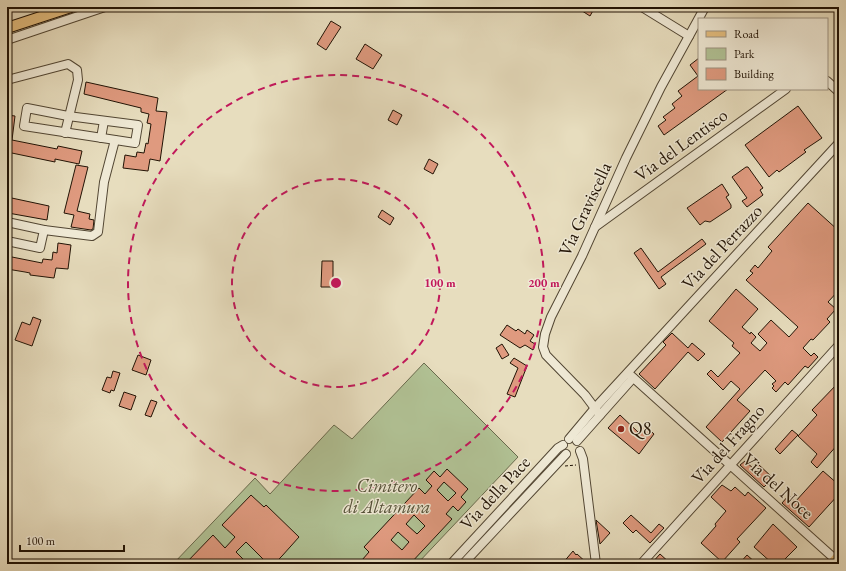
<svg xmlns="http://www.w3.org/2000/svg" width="846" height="571" font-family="'EB Garamond',serif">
<rect width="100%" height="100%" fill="#e7ddbe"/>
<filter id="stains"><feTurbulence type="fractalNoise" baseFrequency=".005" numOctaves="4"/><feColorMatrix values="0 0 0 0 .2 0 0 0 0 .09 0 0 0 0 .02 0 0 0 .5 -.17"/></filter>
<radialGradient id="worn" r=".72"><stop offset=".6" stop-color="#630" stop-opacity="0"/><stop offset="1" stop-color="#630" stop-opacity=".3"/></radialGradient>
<path fill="#b1c295" stroke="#696a4d" d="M 424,363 L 518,457 L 417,564 L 173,564 L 255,478 L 270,494 L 334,425 L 352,439 Z"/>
<g fill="#df9a7f" stroke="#211305" fill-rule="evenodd">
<path d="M 576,7 L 595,7 L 590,16 Z"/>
<path d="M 331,21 L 341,27 L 326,50 L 317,44 Z"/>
<path d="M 365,44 L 382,55 L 373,69 L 356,59 Z"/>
<path d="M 699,58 L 699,89 L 728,89 L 664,135 L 658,126 L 666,120 L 663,117 L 675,108 L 672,104 L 682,96 L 678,91 L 698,76 L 690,65 Z"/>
<path d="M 86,82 L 158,98 L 156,111 L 167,112 L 160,161 L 150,159 L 148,171 L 123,168 L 125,155 L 136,157 L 137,152 L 144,153 L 146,143 L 148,144 L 151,124 L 147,123 L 149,114 L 141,112 L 141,108 L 84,94 Z"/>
<path d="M 798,106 L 822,138 L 804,150 L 806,152 L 779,172 L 777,170 L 769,177 L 745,145 Z"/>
<path d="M 393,110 L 402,115 L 397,125 L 388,120 Z"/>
<path d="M 7,115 L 15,116 L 12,140 L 57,149 L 58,146 L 82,151 L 79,164 L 55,159 L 55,162 L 7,152 L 9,140 L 7,140 Z"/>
<path d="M 429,159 L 438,164 L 433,174 L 424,169 Z"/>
<path d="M 76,165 L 88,167 L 77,211 L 90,214 L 89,219 L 94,220 L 93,229 L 91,230 L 71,227 L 74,215 L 64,213 Z"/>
<path d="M 746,167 L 748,167 L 763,188 L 760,190 L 763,195 L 747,207 L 742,201 L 747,198 L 732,177 Z"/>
<path d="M 722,184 L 729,195 L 726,197 L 731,205 L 731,208 L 710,222 L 705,221 L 700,225 L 687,208 Z"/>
<path d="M 7,197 L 49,206 L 47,220 L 8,213 Z"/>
<path d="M 808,203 L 839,231 L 839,290 L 828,302 L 836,309 L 827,319 L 830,322 L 813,340 L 811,339 L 803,348 L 811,356 L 814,353 L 818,357 L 808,368 L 805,366 L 788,385 L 785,382 L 776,392 L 772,388 L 774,386 L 772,384 L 776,381 L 765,370 L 737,400 L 750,411 L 722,442 L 706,427 L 740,389 L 731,381 L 723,390 L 707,374 L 711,370 L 718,377 L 740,353 L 732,346 L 734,343 L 709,321 L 736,289 L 758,309 L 742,327 L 750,334 L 751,332 L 756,337 L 751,343 L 760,351 L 767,343 L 758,334 L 771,320 L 789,337 L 798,327 L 746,280 L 753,273 L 750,271 L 755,265 L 758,268 L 772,251 L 768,247 Z"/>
<path d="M 382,210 L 394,218 L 390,225 L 378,217 Z"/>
<path d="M 702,239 L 706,244 L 661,277 L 666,284 L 659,289 L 634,253 L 641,248 L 658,272 Z"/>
<path d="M 58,243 L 71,245 L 68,269 L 56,268 L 54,278 L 30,275 L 30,273 L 25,272 L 7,269 L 7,256 L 42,263 L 43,259 L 52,260 L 53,252 L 57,253 Z"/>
<path d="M 322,261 L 333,261 L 333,287 L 321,287 Z"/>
<path d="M 33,317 L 41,320 L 32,346 L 15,340 L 22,322 L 30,325 Z"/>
<path d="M 507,325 L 516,331 L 518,329 L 525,334 L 527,330 L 534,335 L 530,341 L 535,344 L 533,350 L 525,345 L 520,348 L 500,335 Z"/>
<path d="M 672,333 L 688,348 L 692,343 L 705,354 L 698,361 L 688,352 L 655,389 L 639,374 L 666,345 L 663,342 Z"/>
<path d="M 502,344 L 509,355 L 502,359 L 496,348 Z"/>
<path d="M 138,355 L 151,360 L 146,375 L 132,370 Z"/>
<path d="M 514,358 L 527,366 L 515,397 L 507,394 L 518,368 L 510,363 Z"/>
<path d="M 113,371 L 120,373 L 114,391 L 111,390 L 110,393 L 102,390 L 107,377 L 111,378 Z"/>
<path d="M 839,382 L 839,443 L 817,468 L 811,462 L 817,454 L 798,436 L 817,415 L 812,410 Z"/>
<path d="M 124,392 L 136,396 L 131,410 L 119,406 Z"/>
<path d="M 151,400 L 157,402 L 151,417 L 145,415 Z"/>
<path d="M 620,415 L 638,432 L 644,425 L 654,434 L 639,454 L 608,428 Z"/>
<path d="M 792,430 L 798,435 L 780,454 L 775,449 Z"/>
<path d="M 745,461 L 754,469 L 758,464 L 773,478 L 764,487 L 740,465 Z"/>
<path d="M 447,469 L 468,489 L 461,497 L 466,502 L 458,511 L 453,506 L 446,514 L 452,519 L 410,564 L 367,564 L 362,560 L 369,552 L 364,547 L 419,488 L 425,494 L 432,486 L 426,480 L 434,471 L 440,477 ZM 444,482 L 456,493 L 448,501 L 437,490 ZM 414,515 L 425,526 L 417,534 L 406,524 ZM 398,532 L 409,542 L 402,550 L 391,540 Z"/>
<path d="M 823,471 L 839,485 L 839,494 L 809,527 L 782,503 L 789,495 L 795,502 Z"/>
<path d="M 722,485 L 731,491 L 735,487 L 745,496 L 748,492 L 766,508 L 737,539 L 740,542 L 722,562 L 701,543 L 716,526 L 715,524 L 726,511 L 711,497 Z"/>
<path d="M 251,495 L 264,507 L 266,505 L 299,537 L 282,556 L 274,564 L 270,560 L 267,563 L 246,542 L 236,552 L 248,564 L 185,564 L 213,535 L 225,548 L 235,537 L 222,525 Z"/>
<path d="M 631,515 L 651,533 L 659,524 L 664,528 L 650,543 L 636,530 L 633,533 L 623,523 Z"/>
<path d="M 596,520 L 610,533 L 600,544 Z"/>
<path d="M 773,524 L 797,547 L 783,561 L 786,564 L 773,564 L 754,547 Z"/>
<path d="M 573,551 L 576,555 L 577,554 L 588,564 L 562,564 Z"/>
<path d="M 660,554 L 671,564 L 651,564 Z"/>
<path d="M 747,555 L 757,564 L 739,564 Z"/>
</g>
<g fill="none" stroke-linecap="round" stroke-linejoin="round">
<g stroke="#524633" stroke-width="10">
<g id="minor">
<path d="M 642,7 L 689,36"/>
<path d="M 7,40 L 105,7"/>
<path d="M 7,80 L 68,64 L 77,70 L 78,80 L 65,133"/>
<path d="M 827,81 L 839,92"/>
<path d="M 27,108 L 68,116 L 138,125 L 135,143 L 24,126 Z"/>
<path d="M 101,138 L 104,121"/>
<path d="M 7,222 L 44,230 L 40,248 L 7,241"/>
<path d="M 595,227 L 786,89"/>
<path d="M 44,230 L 92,236 L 98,232 L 104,182 L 115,140"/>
<path d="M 628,373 L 836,560"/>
<path d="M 600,415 L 585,395 L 546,355 L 543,347 L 545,334 L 551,317 L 582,256 L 626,158 L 661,87 L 705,7"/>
<path d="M 569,439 L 595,408 L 839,143"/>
<path d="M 577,441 L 633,378"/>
<path d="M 580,451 L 583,459 L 596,564"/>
<path d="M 451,564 L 558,448 L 563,445"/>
<path d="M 463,564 L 566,454"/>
<path d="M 641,564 L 839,345"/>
</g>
</g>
<g stroke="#211305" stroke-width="12">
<g id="major">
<path d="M 7,28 L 71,7"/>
<path d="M 832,564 L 839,556"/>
</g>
</g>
<path stroke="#211305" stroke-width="1" stroke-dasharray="3 2" stroke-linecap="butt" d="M 565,466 L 576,465"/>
<use href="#minor" stroke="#efe9d5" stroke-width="8"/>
<use href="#major" stroke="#e4be7f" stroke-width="10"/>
</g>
<g fill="none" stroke="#c2185b" stroke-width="2" stroke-dasharray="7 5">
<circle cx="336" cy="283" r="104"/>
<circle cx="336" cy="283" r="208"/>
</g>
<circle fill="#8f2418" stroke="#efe9d5" stroke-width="1.5" cx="621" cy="429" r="4"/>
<g text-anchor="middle" stroke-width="3" stroke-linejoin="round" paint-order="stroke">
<g font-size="18" fill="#211305" stroke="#efe9d5">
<text transform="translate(681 145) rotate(-36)" y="6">Via del Lentisco</text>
<text transform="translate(585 209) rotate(-65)" y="6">Via Graviscella</text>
<text transform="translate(722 247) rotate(-47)" y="6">Via del Perrazzo</text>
<text transform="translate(728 444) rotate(-48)" y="6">Via del Fragno</text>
<text transform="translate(778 486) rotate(42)" y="6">Via del Noce</text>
<text transform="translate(495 493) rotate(-47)" y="6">Via della Pace</text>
</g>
<g font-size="18" fill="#211305" stroke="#efe9d5" text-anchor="start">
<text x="629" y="435">Q8</text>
</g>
<g font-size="18" font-style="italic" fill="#535037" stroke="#efe9d5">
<text x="387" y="492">Cimitero<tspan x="387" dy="21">di Altamura</tspan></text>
</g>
</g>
<circle cx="336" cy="283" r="6" fill="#c2185b" stroke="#efe9d5" stroke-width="2"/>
<g font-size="12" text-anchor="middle" font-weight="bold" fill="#c2185b" stroke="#efe9d5" stroke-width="3" stroke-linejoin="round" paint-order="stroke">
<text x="440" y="287">100 m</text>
<text x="544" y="287">200 m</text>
</g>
<rect width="846" height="571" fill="none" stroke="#e7ddbe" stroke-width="24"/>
<rect x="8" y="8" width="830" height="555" fill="none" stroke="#211305" stroke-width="2"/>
<rect x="12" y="12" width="822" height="547" fill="none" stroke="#211305"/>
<rect x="698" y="18" width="130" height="72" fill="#efe9d5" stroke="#9d9382"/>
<rect x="706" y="31" width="20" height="6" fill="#e4be7f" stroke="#9d9382"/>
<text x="734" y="38" font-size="12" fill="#211305">Road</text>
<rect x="706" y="48" width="20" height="12" fill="#b1c295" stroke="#9d9382"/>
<text x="734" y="58" font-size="12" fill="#211305">Park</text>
<rect x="706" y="68" width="20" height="12" fill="#df9a7f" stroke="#9d9382"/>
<text x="734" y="78" font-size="12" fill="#211305">Building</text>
<path d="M20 545v6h104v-6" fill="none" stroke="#211305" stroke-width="2"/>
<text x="26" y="545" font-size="12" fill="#211305" stroke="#efe9d5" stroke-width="3" paint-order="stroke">100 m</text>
<rect width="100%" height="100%" filter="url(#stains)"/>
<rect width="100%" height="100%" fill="url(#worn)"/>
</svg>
